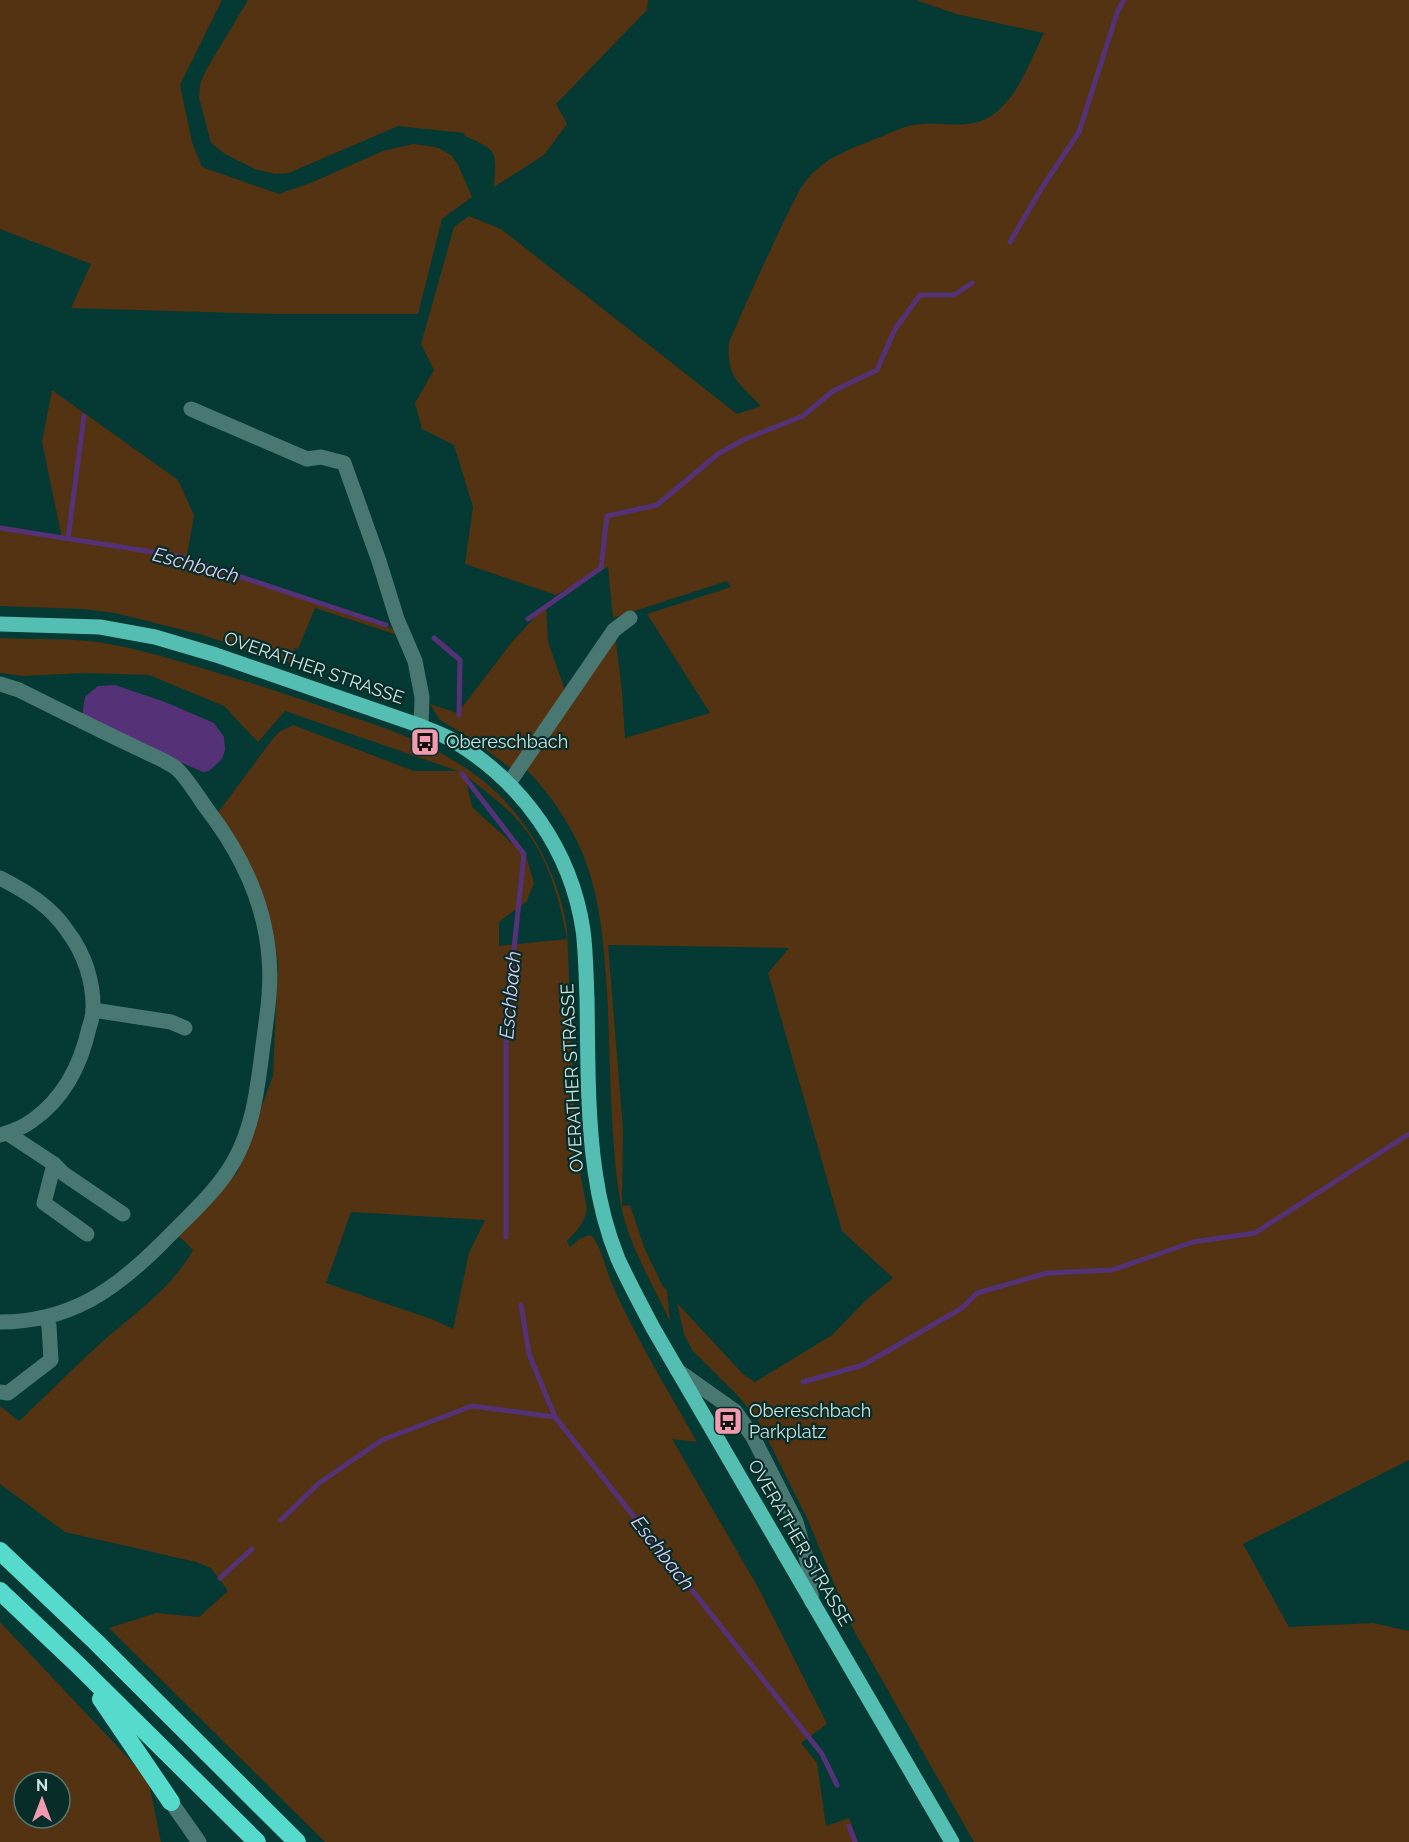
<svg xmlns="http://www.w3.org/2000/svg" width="1409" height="1842" font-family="Raleway,sans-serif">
<rect width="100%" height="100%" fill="#053934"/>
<g fill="#533311" fill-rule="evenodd">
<path d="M 0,0 L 222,0 L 180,85 L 192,142 L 202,167 L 279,194 L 315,181 L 383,151 L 413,144 L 429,146 L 439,148 L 452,156 L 458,165 L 472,197 L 442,219 L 418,314 L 274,314 L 71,308 L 91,264 L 0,229 Z"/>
<path d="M 248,0 L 648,0 L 647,10 L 556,104 L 567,124 L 544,155 L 494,187 C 496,151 499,151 465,136 L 464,133 L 398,126 L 289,173 L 275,174 L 255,169 L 225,154 L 211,143 L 199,98 L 200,84 L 206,70 Z"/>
<path d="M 916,0 L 1409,0 L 1409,1460 L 1243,1544 L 1289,1627 L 1373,1623 L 1409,1631 L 1409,1842 L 974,1842 L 852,1627 L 807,1518 L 758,1420 L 739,1397 L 692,1350 L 684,1334 L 677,1303 L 743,1374 L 755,1382 L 832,1335 L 867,1299 L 893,1278 L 842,1231 L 768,973 L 789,948 L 608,945 L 623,1129 L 622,1206 L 630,1205 L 644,1247 L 662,1285 L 667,1291 L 670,1322 C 653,1283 627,1244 620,1200 C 609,1131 611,1061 607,992 C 604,948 601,904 586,862 C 573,827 550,793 524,767 L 615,634 L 622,691 L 625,738 L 710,713 L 647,614 L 731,587 L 727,581 L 613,618 L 608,567 L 556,595 L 465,564 L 473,507 L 454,445 L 422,429 L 415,403 L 434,370 L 421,344 L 454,227 L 469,216 L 501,229 L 737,414 L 761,406 C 739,384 726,376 729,342 C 747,301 765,261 784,221 C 793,204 800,184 815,171 C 831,155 854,148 875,139 C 886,135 897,129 909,126 C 937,119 969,133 994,114 C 1019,95 1030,61 1044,33 L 956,14 Z"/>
<path d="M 52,390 L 178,480 L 194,515 L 186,561 L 400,631 L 401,636 L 315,608 L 298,649 L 295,648 L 290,663 L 199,634 L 115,613 L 83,609 L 0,606 L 0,528 L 62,538 L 42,442 Z"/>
<path d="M 546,605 L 548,642 L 566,693 L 512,767 L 509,767 L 472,739 L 440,720 L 430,704 L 460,714 L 460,710 L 512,642 Z"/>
<path d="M 0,638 C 36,640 73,637 109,644 C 154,652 197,667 241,680 C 274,690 307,701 340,713 C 396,731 453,751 497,793 C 534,828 559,878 567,928 L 576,1151 L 587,1209 C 585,1222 576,1232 567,1241 L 570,1247 L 579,1239 L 590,1235 C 599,1239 607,1273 612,1284 C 636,1339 668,1390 697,1442 L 672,1439 L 759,1589 L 827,1724 L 801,1743 L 817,1763 L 826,1826 L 849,1818 L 858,1842 L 325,1842 L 109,1628 L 156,1613 L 199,1617 L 228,1591 L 211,1568 L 196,1562 L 65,1532 L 0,1484 L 0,1406 L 19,1421 C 47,1395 74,1367 103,1341 C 135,1313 172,1288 193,1250 L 177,1234 L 237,1173 L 273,1076 L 278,963 L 272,926 L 217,814 L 271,741 L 279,732 L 293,725 L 414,771 L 458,771 L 285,711 L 258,742 L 224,706 L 149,675 L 84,673 L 24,676 L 0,673 ZM 465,775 C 486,792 511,809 527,832 C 550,863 560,902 567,939 L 499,946 L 499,922 L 527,901 L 534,883 L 526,856 L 472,807 ZM 351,1212 L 485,1220 L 469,1253 L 453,1329 L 434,1320 L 326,1283 Z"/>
<path d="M 0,1622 L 148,1779 L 161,1842 L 0,1842 ZM 24,1782 L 60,1782 L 60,1818 L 24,1818 Z"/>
</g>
<path fill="#553277" d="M 115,685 L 165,702 L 214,723 L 224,737 L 225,750 L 222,759 L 209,771 L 203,772 L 91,723 L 82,716 L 85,697 L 98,686 Z"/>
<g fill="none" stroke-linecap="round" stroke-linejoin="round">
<g stroke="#553277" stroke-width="5">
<path d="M 1010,242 L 1043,186 L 1079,132 L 1118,10 L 1124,0"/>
<path d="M 0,528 L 178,556 L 386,625"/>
<path d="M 68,538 L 84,416"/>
<path d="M 528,619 L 601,568 L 607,516 L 657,505 L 718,454 L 743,440 L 803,416 L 833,391 L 877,370 L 895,329 L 920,295 L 954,295 L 972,283"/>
<path d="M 434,638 L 460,660 L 459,715"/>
<path d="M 462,774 L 524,854 L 506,1025 L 506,1237"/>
<path d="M 521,1305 L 529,1354 L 555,1417 L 822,1754 L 837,1785"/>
<path d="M 803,1382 L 863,1365 L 962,1308 L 977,1293 L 1047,1273 L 1112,1270 L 1193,1242 L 1255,1233 L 1409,1134"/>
<path d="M 281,1520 L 319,1483 L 382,1440 L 472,1406 L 555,1417"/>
<path d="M 220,1578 L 252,1549"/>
<path d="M 849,1826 L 855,1842"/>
</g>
<g stroke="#497872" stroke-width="15">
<path d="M 191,409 L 307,459 L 321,457 L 344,463 L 379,561 L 397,619 L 415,661 L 422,697 L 421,726"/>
<path d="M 0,684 L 19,690 C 57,709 95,728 133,746 C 144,752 168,761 177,769 C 187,778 199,798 207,809 C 240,852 265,903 269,958 C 272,989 266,1021 262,1053 C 257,1091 253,1127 234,1161 C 216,1193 187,1217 162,1243 C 115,1290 70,1322 0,1322"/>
<path d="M 509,783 L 614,630 L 630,618"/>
<path d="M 0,878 C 27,892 51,906 68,932 C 84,953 94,982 93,1010 C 93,1015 91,1022 89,1028 C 81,1064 64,1098 33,1120 C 24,1127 11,1132 0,1135"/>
<path d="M 93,1010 L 171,1022 L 185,1028"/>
<path d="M 7,1133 L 54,1164 L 64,1174 L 123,1214"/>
<path d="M 54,1164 L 44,1203 L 87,1234"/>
<path d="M 677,1370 L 735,1411 L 753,1437 L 796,1522 L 808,1564 L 812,1602"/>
<path d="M 0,1392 L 8,1393 L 51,1360 L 49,1326 L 46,1318"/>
<path d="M 171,1802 L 199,1842"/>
</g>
<path stroke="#55beb2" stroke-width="15" d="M 0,624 L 100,627 L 155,637 L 216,655 L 421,726 C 432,731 444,735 454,741 C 523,783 571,850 583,930 C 586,953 586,976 587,999 C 588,1056 587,1115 595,1171 C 599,1200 607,1232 618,1259 C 629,1283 641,1305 653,1328 L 952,1842"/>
<g stroke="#56dacc" stroke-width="18">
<path d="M 0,1551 L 96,1642 L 297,1842"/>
<path d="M 0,1591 L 78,1665 L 257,1842"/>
<path d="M 101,1699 L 171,1802"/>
</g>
</g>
<defs>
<g id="bus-square" transform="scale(1.5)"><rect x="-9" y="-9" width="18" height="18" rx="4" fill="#f29aae" stroke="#082d29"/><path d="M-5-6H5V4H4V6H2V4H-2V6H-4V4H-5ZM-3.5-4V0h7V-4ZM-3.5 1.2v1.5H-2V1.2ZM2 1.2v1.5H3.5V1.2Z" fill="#111"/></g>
</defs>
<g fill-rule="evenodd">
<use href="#bus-square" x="425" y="742"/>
<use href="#bus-square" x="728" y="1421"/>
</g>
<g text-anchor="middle" stroke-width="4.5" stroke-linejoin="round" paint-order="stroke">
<g font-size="18" fill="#cde5e1" stroke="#082d29">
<text transform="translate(314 668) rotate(19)" y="6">OVERATHER STRASSE</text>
<text transform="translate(572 1078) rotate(-93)" y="6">OVERATHER STRASSE</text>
<text transform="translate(800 1543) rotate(60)" y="6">OVERATHER STRASSE</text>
</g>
<g font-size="18" fill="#cde5e1" stroke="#082d29" text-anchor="start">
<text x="446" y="748">Obereschbach</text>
<text x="749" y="1417">Obereschbach<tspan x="749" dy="21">Parkplatz</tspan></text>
</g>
<g font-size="20" font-style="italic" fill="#dccaf3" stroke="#082d29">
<text transform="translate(196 565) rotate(15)" y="7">Eschbach</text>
<text transform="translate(510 995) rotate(-85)" y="7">Eschbach</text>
<text transform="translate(663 1553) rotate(52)" y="7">Eschbach</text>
</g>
</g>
<g transform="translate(42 1800)"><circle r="28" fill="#082d29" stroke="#577773" stroke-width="1.5"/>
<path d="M0-4.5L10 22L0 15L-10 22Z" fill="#f29aae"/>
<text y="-9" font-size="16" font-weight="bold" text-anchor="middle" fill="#cde5e1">N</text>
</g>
</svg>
